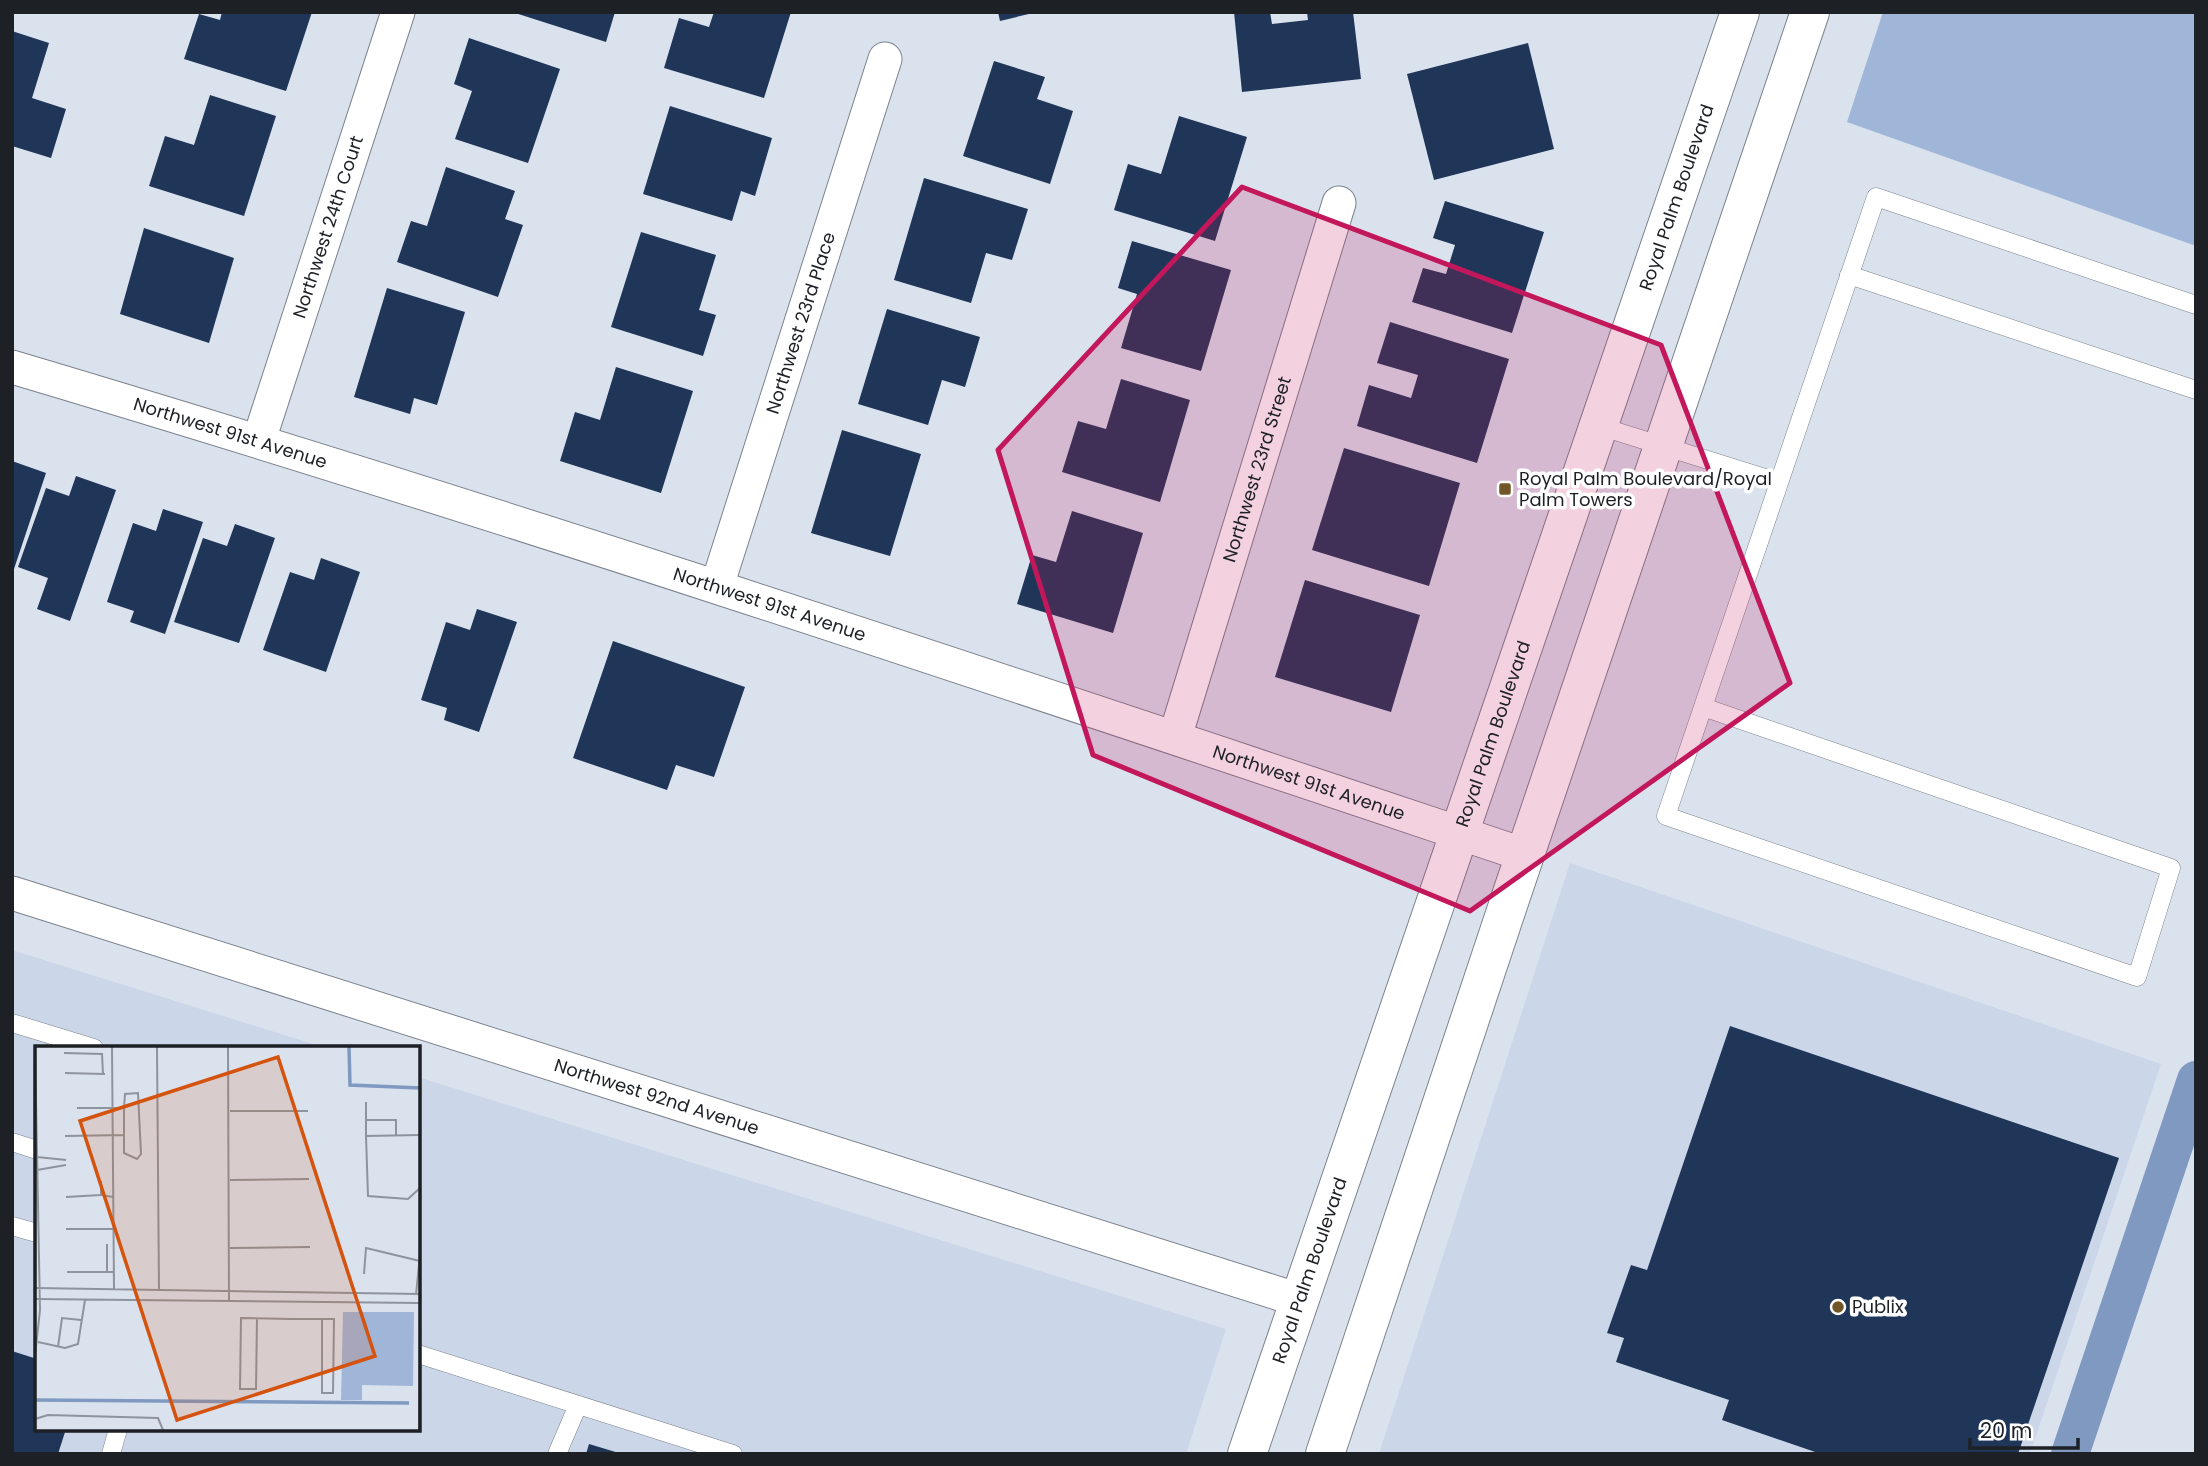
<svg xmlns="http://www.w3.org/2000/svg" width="2208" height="1466" font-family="Poppins,sans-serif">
<rect width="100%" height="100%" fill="#dae2ee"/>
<g fill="#cbd7e9">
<path d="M 1570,863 L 2161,1064 L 2030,1454 L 1379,1454 Z"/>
<path d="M 12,950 L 326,1048 L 37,1048 L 37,1429 L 418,1429 L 418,1077 L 1226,1329 L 1186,1454 L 12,1454 Z"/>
</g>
<path fill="#9fb6d9" d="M 1883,12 L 2196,12 L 2196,246 L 1847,122 Z"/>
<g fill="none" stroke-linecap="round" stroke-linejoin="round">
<path stroke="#7f99c1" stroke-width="38" d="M 2070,1454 L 2196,1080"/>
</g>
<g fill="#203658">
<path d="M 222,12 L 312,12 L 286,91 L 184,59 L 199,14 L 220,20 Z"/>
<path d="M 512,12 L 615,12 L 606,42 Z"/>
<path d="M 714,12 L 791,12 L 764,98 L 664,68 L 679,18 L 709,27 Z"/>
<path d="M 998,12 L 1033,12 L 1033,13 L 1000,21 Z"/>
<path d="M 1234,12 L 1270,12 L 1272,24 L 1308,20 L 1307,12 L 1353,12 L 1361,79 L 1242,92 Z"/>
<path d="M 12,31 L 49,43 L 32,98 L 66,109 L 51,158 L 12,146 Z"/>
<path d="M 469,38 L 560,69 L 528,163 L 455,139 L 472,91 L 454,84 Z"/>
<path d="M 1528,43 L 1554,149 L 1434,180 L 1407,74 Z"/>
<path d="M 994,61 L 1045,77 L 1037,99 L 1073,111 L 1050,184 L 963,156 Z"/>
<path d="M 210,95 L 276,116 L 244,216 L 149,186 L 165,136 L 194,145 Z"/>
<path d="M 670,106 L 772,138 L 755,196 L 741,191 L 732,221 L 643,194 Z"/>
<path d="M 1179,116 L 1247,137 L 1215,241 L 1114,210 L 1128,164 L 1161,174 Z"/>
<path d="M 446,167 L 515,191 L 505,219 L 523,225 L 498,297 L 397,262 L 411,221 L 427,226 Z"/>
<path d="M 924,178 L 1028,209 L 1012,260 L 986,253 L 971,303 L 894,280 Z"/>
<path d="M 1445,201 L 1544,232 L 1512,333 L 1412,302 L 1423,268 L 1446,274 L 1455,245 L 1433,238 Z"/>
<path d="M 144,228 L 234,258 L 209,343 L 120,314 Z"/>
<path d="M 641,232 L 716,255 L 699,310 L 716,315 L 703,356 L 611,327 Z"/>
<path d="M 1132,241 L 1231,270 L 1201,371 L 1121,348 L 1137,294 L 1118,288 Z"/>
<path d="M 387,288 L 465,312 L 437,405 L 414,398 L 410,414 L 354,397 Z"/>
<path d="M 887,309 L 980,337 L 965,387 L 942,380 L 928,425 L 858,404 Z"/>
<path d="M 1390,322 L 1509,359 L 1477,463 L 1357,426 L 1369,385 L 1411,398 L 1418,375 L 1377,363 Z"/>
<path d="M 616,367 L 693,391 L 661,493 L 560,461 L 575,412 L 600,420 Z"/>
<path d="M 1121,379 L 1190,400 L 1160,502 L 1062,472 L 1078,421 L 1106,429 Z"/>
<path d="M 842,430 L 921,454 L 890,556 L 811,533 Z"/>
<path d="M 1344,448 L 1460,483 L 1429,586 L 1312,550 Z"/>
<path d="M 12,461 L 46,473 L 13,572 L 12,571 Z"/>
<path d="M 76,476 L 116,490 L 70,621 L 37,609 L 48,578 L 18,567 L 46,488 L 69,496 Z"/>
<path d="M 163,509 L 203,522 L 165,634 L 130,622 L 134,611 L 107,602 L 133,523 L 156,531 Z"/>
<path d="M 1072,511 L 1143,533 L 1113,633 L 1017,604 L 1032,555 L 1056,562 Z"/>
<path d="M 235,524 L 275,538 L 239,643 L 174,622 L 203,538 L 227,546 Z"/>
<path d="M 321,558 L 360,572 L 326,672 L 263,650 L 290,572 L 314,580 Z"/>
<path d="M 1305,580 L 1420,615 L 1391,712 L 1275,677 Z"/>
<path d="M 477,609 L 517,622 L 479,732 L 444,720 L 447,708 L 421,700 L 446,622 L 470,630 Z"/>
<path d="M 613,641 L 745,687 L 714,777 L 676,765 L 667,790 L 573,758 Z"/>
<path d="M 1730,1026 L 2119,1158 L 2018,1454 L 1821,1454 L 1722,1420 L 1729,1400 L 1616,1362 L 1624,1338 L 1607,1333 L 1631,1265 L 1647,1270 Z"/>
<path d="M 12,1351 L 37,1359 L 37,1429 L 66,1429 L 58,1454 L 12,1454 Z"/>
<path d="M 589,1444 L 619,1453 L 619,1454 L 586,1454 Z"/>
</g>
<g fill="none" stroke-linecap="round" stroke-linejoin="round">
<g stroke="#7c838e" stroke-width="19">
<g id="service">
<path d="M 1849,275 L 2196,390"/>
<path d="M 1599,426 L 1778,482"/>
<path d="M 1703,707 L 2171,868 L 2137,977 L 1666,816 L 1876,197 L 2196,305"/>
<path d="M 12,1023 L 94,1048"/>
<path d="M 12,1142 L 37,1150"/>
<path d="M 12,1226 L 37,1233"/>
<path d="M 418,1354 L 733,1454"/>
<path d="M 111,1454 L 118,1429"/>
<path d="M 557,1454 L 578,1405"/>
</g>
</g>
<g stroke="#7c838e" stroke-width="35">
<g id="minor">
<path id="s1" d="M 12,367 C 520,518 1022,687 1525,855"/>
<path id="s2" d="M 259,440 L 398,12"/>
<path id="s3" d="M 717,586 L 885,59"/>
<path id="s4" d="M 1175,737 L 1339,203"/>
<path id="s5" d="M 12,893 L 1299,1300"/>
</g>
</g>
<g stroke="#7c838e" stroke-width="40">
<g id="secondary">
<path id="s6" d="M 1247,1454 L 1740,12"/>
<path d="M 1325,1454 L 1507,908 L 1810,12"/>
</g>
</g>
<use href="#service" stroke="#fff" stroke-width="18"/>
<use href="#minor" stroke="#fff" stroke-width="33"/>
<use href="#secondary" stroke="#fff" stroke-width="38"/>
</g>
<path fill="#c2185b" fill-opacity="0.2" stroke="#c2185b" stroke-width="5" stroke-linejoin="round" d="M 1242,187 L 1661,345 L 1790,683 L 1470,911 L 1093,755 L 998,450 Z"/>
<g fill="#715628" stroke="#fff" stroke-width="2.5">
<rect x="1498" y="482" width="14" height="14" rx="3.5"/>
<circle cx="1838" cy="1307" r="7"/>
</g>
<g text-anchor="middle" stroke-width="7" stroke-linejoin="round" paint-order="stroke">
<g font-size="18" fill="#1d2024" stroke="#fff">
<text dy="6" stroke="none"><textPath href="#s6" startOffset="1328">Royal Palm Boulevard</textPath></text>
<text dy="6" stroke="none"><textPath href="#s2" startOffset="224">Northwest 24th Court</textPath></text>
<text dy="6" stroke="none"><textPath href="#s3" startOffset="276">Northwest 23rd Place</textPath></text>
<text dy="6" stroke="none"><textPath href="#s1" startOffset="228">Northwest 91st Avenue</textPath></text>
<text dy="6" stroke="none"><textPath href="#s4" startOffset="280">Northwest 23rd Street</textPath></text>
<text dy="6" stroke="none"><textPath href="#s1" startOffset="794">Northwest 91st Avenue</textPath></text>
<text dy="6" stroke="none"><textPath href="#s6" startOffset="761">Royal Palm Boulevard</textPath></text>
<text dy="6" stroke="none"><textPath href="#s1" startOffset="1362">Northwest 91st Avenue</textPath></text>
<text dy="6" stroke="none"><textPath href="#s5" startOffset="676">Northwest 92nd Avenue</textPath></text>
<text dy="6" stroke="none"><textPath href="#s6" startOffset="194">Royal Palm Boulevard</textPath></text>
</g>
<g font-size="18" fill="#1d2024" stroke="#fff" text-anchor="start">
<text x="1519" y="485">Royal Palm Boulevard/Royal<tspan x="1519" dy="21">Palm Towers</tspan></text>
<text x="1852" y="1313">Publix</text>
</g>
</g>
<g transform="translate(35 1046)">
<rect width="385" height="385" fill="#dae2ee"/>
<path d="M 308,266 L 379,266 L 378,340 L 327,339 L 327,354 L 306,354 Z" fill="#9fb6d9"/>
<path fill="none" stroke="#7f99c1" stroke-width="3.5" d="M 314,1 L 315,39 L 385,42M 0,354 L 374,357"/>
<path fill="none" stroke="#8e949d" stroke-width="2" d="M 77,1 L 79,243M 122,1 L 124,244M 193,1 L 194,255M 29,7 L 67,8 L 68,28M 30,27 L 70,28M 331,56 L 331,90M 42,62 L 89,62 L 90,48 L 103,47 L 106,108 L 102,113 L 89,107 L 89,62M 195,65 L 273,65M 331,74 L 361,74 L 361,89M 385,89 L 331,90 L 333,150 L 373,153 L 385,142M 30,90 L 89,89M 2,111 L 31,114M 2,124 L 31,119M 195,134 L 274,133M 66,135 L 66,149 L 78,151M 31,151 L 66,149M 31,183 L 79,183M 72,198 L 72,226M 195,202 L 275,201M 32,226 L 79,226M 329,228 L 331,202 L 385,215M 0,242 L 385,248M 381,249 L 385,208M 0,253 L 385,257M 222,272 L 221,343 L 205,343 L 206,272 L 256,273 L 299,273 L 298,347 L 287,347 L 287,273M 3,296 L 30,302 L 43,298 L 50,254M 23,301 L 27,272 L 46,274M 0,310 L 5,264 L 0,1M 0,373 L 13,369 L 123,372 L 128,384M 384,384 L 385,257"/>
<path fill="#d4530e" fill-opacity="0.15" stroke="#d4530e" stroke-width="3.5" d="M 243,11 L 340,310 L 142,374 L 45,75 Z"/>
<rect width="385" height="385" fill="none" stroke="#1d2024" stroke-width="3.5"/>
</g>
<rect width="2208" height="1466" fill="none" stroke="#1d2024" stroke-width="28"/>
<path d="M1970 1438v10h108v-10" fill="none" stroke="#1d2024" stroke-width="3.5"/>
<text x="1980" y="1438" font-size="21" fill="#1d2024" stroke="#ffffff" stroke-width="5" paint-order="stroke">20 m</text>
</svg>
